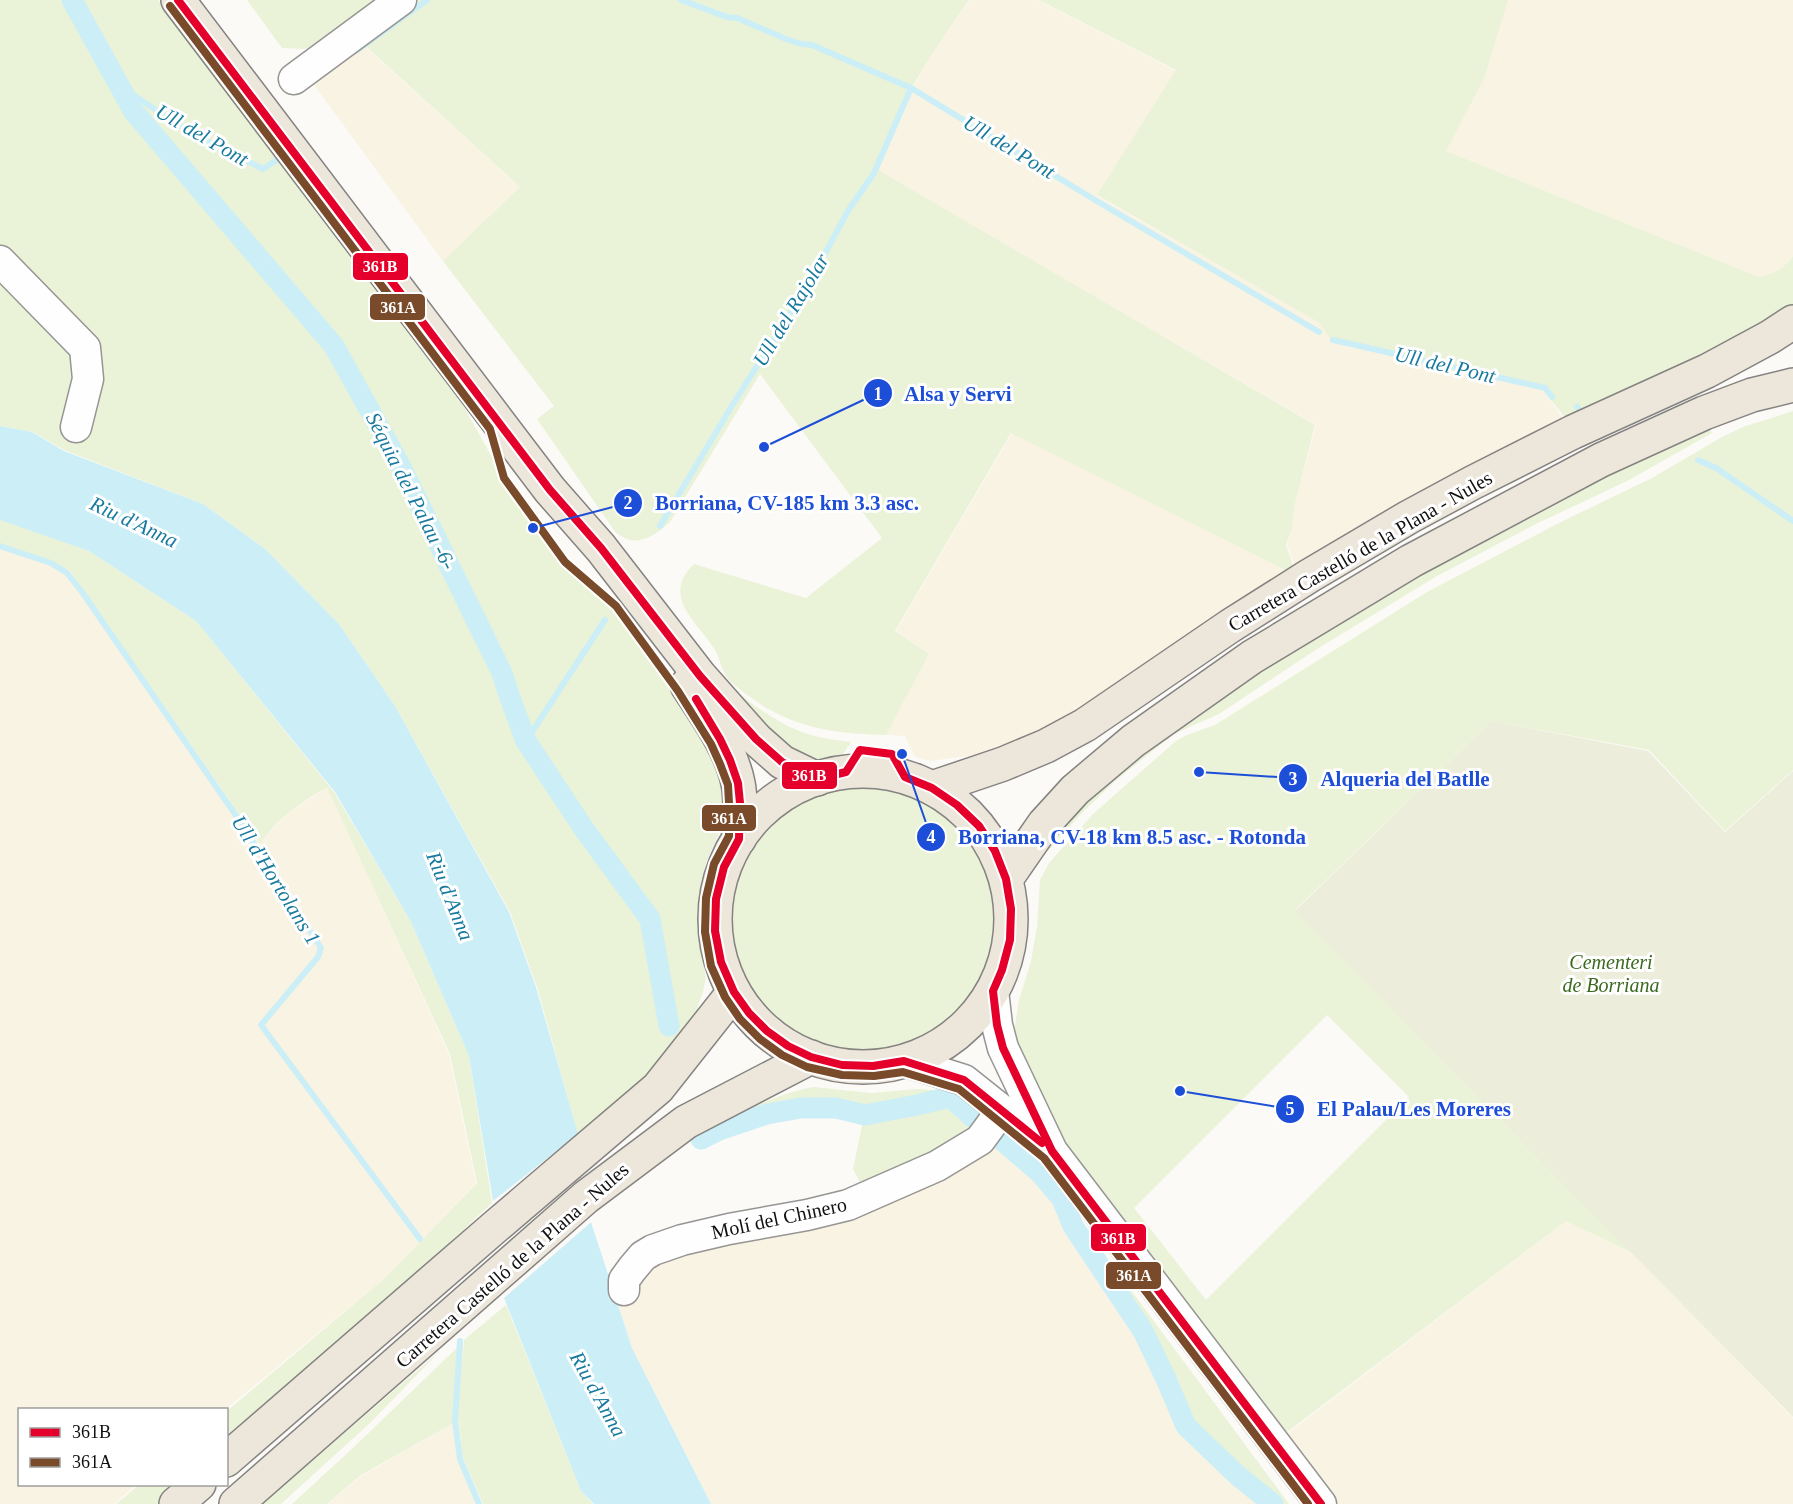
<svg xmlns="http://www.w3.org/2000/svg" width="1793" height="1504" font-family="'Times New Roman',serif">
<rect width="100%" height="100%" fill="#fcfaf7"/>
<g fill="#f9f3e3">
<path d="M 970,0 L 1038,0 L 1176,71 L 1097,196 L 1321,323 L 1332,343 L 1543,390 L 1564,420 L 1295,567 L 1287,545 L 1292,529 L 1295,504 L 1316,425 L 877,170 L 915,84 L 932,54 Z"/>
<path d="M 1508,0 L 1793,0 L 1793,256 L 1786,264 L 1775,273 L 1759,277 L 1446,151 L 1484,79 Z"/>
<path d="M 358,40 L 520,187 L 443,261 L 306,74 Z"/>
<path d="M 1012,433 L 1283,569 L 1287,573 L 1068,720 L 974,762 L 968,756 L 930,761 L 915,757 L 905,736 L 886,735 L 929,654 L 896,631 Z"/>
<path d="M 0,544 L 54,563 L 70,571 L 260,844 L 266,835 L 290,811 L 327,788 L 449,1054 L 476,1183 L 385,1278 L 226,1409 L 20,1410 L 20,1484 L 136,1485 L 114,1504 L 0,1504 Z"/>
<path d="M 996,1125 L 1032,1158 L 1063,1197 L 1062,1199 L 1073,1226 L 1144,1331 L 1167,1378 L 1186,1425 L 1237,1475 L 1274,1504 L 711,1504 L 632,1348 L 614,1292 L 642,1267 L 769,1224 Z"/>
<path d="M 1566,1221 L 1631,1252 L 1793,1418 L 1793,1504 L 1336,1504 L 1284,1436 Z"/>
<path d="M 459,1420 L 461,1455 L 482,1504 L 328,1504 L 361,1476 Z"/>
</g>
<g fill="#eaf2d7" fill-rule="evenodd">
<path d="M 0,0 L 158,0 L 464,407 L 498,468 L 581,574 L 622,616 L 675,694 L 719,765 L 727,814 L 706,863 L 701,882 L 697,914 L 698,935 L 706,977 L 703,992 L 697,1009 L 686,1029 L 655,1069 L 578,1135 L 538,990 L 510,912 L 395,706 L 339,624 L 264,548 L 203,504 L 64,450 L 33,432 L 0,426 Z"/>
<path d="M 247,0 L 391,0 L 331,43 L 303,49 L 282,48 Z"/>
<path d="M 412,0 L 969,0 L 932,54 L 914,84 L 878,170 L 1315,425 L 1295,504 L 1292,529 L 1286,545 L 1294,568 L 1287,573 L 1283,569 L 1011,433 L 895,631 L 929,654 L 886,735 C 844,734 807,730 770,710 C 762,706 733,685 729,680 C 722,672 720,659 715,650 C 698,622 660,597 694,564 L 806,598 L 882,538 L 760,374 L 670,522 C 659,532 645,543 630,540 C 625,539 620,535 616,533 L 537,419 L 554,406 L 443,261 L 520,187 L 359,40 Z"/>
<path d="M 1039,0 L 1508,0 L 1484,79 L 1446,151 L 1759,277 C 1775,273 1782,270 1793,256 L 1793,304 L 1769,321 L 1728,346 L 1566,419 L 1543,390 L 1332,342 L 1320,323 L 1097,195 L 1176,70 Z"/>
<path d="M 1793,411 L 1793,770 L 1725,831 L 1649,750 L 1491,721 L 1295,910 L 1631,1252 L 1566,1221 L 1283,1435 L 1096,1194 L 1030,1092 L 1014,1032 L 1019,1000 L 1031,961 L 1037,927 L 1040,880 L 1049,863 L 1093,814 L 1176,741 L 1187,735 L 1215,725 L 1427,592 L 1561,522 L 1652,478 L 1722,437 L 1743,427 ZM 1327,1015 L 1409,1097 L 1206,1300 L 1134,1208 Z"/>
<path d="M 1707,426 L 1712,433 L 1629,480 L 1536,524 L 1437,576 L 1317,649 L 1219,714 L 1174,734 L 1115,781 L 1080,815 L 1048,851 L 1043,850 L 1099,785 L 1212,700 L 1468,542 Z"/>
<path d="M 0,520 L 10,522 L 89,551 L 196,621 L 334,792 L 411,922 L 469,1056 L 492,1203 L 310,1373 L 227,1445 L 227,1411 L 385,1278 L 477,1183 L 450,1054 L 327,788 C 302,801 276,819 260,844 L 70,571 L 54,562 L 0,544 Z"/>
<path d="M 727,684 C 753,705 781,727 814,736 C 826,739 839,740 851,742 L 838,762 L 818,764 L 792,759 Z"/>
<circle cx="862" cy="919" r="134"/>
<path d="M 814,1087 L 871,1093 L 917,1089 L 951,1091 L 987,1117 L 968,1138 L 864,1190 L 853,1169 L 864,1116 L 836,1108 L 802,1109 L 768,1115 L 720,1131 L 698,1141 C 725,1117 778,1093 814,1087 Z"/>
<path d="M 1063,1198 L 1289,1504 L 1274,1504 L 1237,1475 L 1186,1425 L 1167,1378 L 1144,1331 L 1073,1226 L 1062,1199 Z"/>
<path d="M 506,1305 L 581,1491 L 593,1504 L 483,1504 L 462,1455 L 459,1420 L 361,1475 L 327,1504 L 292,1504 L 354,1447 L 463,1342 L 462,1370 L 464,1340 Z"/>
<path d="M 440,1351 L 371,1422 L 281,1504 L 262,1504 Z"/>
<path d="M 139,1485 L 180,1485 L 157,1504 L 116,1504 Z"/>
</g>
<path fill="#ecedda" d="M 1491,721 L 1648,751 L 1725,832 L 1793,771 L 1793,1417 L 1295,911 Z"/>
<g fill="#cceff7">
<path d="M 0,426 L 32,432 L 64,451 L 203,504 L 264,548 L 339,624 L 395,706 L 509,912 L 536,987 L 578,1134 L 493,1201 L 469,1056 L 411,922 L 335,792 L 196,621 L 89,551 L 0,520 Z"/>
<path d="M 591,1222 L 632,1348 L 711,1504 L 594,1504 L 581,1491 L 504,1298 Z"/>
</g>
<path fill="#fcfaf7" d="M 590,1219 L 591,1222 L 504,1297 L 503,1294 Z"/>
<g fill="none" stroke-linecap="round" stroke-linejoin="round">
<g stroke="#cceff7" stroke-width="6">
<path d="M 681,0 L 727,17 L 737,18 L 786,39 L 801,44 L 812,45 L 911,88 L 1095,200 L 1319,332"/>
<path d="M 356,51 L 427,0"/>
<path d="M 127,99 L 135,96 L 189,132 L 263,169 L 278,159"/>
<path d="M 1333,340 L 1545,388 L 1552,397"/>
<path d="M 1577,407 L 1579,409"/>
<path d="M 1698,460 L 1716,468 L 1793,521"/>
<path d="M 660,526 L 730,409 L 808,285 L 848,211 L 874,173 L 911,88"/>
<path d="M 0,546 L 51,563 L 67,573 L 82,592 L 237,817 L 321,948 L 318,957 L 261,1025 L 420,1239"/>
<path d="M 526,741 L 605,620"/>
<path d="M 460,1341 L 455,1421 L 460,1459 L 479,1504"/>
</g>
<g stroke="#cceff7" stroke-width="21">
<path d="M 72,0 L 134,112 L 334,346 L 401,467 L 502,673 L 510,698 L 526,741 L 584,829 L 650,919 L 669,1026"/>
<path d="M 997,1136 L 1040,1173 L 1062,1199 L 1073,1226 L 1143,1331 L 1166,1379 L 1186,1426 L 1237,1475 L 1273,1504"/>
<path d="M 701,1139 L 719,1130 L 767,1114 L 801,1108 L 836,1108 L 865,1115 L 917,1105 L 950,1097 L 978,1122"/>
</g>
<g stroke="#969594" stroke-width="33">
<g id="minor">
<path d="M 294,79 L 401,0"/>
<path d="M 0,261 L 85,348 L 88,379 L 76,427"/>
<path d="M 993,991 L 997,1025 L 1003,1048 L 1052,1151 L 1321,1504"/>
<path d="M 904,1061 L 964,1080 L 1017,1122"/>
<path d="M 624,1290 L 624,1280 L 632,1269 L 643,1256 L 653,1250 L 682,1240 L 729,1229 L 807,1215 L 848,1205 L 937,1166 L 980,1140 L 1002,1110"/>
</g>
</g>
<g stroke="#848381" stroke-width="36">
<g id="major">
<path d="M 178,0 L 550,490 L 601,548 L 700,676 L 756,739 L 782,762 L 817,779"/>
<path d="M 687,685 C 706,715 731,748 738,783 C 742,801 739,821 739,839"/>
<circle cx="863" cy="919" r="148"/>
<path d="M 932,788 L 1003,764 L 1046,746 L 1085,725 L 1230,626 L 1309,576 L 1409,517 L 1472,483 L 1573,432 L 1707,371 L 1770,337 L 1793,322"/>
<path d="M 1006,879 L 1044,824 L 1075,790 L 1133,741 L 1252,657 L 1411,561 L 1601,460 L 1704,413 L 1752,395 L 1793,385"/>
<path d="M 226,1460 L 496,1226 L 658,1088 L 734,992"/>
<path d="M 176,1504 L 199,1484"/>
<path d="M 236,1504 L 586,1197 L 686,1122 L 811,1057"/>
</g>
</g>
<use href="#minor" stroke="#fffefe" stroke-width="30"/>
<use href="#major" stroke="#ede6db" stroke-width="33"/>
<g stroke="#fff" stroke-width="12">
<g id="bus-1">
<path d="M 178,0 L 550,490 L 601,548 L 700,676 L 756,739 L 782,762 L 817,779 L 846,772 L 860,750 L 892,754 L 905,777 L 932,788 L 957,805 L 979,826 L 995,851 L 1006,879 L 1011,909 L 1010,940 L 1002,970 L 993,991 L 997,1025 L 1003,1048 L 1052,1151 L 1321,1504"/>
<path d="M 696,699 L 720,739 L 730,760 L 738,783 L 740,803 L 739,839 L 724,867 L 716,899 L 715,931 L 721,962 L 734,992 L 749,1013 L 767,1031 L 788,1046 L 811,1057 L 842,1065 L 873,1066 L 904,1061 L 964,1080 L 1042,1143"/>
</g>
</g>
<g stroke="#fff" stroke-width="12">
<path id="bus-2" d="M 170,6 L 490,429 L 504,478 L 565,562 L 616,606 L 678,691 L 711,744 L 720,764 L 728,785 L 729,803 L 729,836 L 714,864 L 706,898 L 705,932 L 711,966 L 725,997 L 740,1019 L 760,1039 L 782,1055 L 807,1067 L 842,1075 L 874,1076 L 903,1072 L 959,1089 L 1044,1158 L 1308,1504"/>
</g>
<use href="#bus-1" stroke="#e4002b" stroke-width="8"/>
<use href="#bus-2" stroke="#7a4b2a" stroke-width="8"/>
</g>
<g text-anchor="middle" stroke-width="6" stroke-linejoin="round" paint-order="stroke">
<g font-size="20" fill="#101010" stroke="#fff">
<text transform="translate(1360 551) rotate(-30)" y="7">Carretera Castelló de la Plana - Nules</text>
<text transform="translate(779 1218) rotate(-12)" y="7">Molí del Chinero</text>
<text transform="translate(512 1265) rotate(-41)" y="7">Carretera Castelló de la Plana - Nules</text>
</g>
<g font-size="20" font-style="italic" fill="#3b6a1f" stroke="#fff">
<text x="1611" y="969">Cementeri<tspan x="1611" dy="23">de Borriana</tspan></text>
</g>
<g font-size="21" font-style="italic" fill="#177a9e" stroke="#fff">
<text transform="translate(202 135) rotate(30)" y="7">Ull del Pont</text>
<text transform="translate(1009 147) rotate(31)" y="7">Ull del Pont</text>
<text transform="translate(791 310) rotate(-59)" y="7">Ull del Rajolar</text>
<text transform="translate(1445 365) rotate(13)" y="7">Ull del Pont</text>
<text transform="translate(411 491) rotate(63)" y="7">Séquia del Palau -6-</text>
<text transform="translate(134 522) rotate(25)" y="7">Riu d'Anna</text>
<text transform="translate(276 880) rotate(58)" y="7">Ull d'Hortolans 1</text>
<text transform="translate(450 896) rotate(68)" y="7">Riu d'Anna</text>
<text transform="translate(598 1394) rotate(61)" y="7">Riu d'Anna</text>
</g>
</g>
<path fill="none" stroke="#1d4ed8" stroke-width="2" d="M764 447L878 393M533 528L628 503M1199 772L1293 778M902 754L931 837M1180 1091L1290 1109"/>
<g fill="#1d4ed8" stroke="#fff" stroke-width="2">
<circle cx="764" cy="447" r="6"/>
<circle cx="533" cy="528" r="6"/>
<circle cx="1199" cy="772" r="6"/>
<circle cx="902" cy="754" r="6"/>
<circle cx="1180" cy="1091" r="6"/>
<circle cx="878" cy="393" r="15"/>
<circle cx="628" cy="503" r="15"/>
<circle cx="1293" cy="778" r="15"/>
<circle cx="931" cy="837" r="15"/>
<circle cx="1290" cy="1109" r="15"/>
</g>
<g font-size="18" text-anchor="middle" font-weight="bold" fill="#fff">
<text x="878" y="400">1</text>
<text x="628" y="509">2</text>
<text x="1293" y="785">3</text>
<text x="931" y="843">4</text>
<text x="1290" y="1115">5</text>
</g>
<g font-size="21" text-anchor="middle" font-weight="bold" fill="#1d4ed8" stroke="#fff" stroke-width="6" stroke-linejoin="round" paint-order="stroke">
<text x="958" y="401">Alsa y Servi</text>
<text x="787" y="510">Borriana, CV-185 km 3.3 asc.</text>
<text x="1405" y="786">Alqueria del Batlle</text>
<text x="1132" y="844">Borriana, CV-18 km 8.5 asc. - Rotonda</text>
<text x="1414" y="1116">El Palau/Les Moreres</text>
</g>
<g stroke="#fff" stroke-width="2">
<rect x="352" y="252" width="57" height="29" rx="6" fill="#e4002b"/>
<rect x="369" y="293" width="57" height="28" rx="6" fill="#7a4b2a"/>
<rect x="781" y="761" width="57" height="29" rx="6" fill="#e4002b"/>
<rect x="701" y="804" width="56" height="28" rx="6" fill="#7a4b2a"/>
<rect x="1090" y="1223" width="57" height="29" rx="6" fill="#e4002b"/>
<rect x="1105" y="1261" width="57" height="29" rx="6" fill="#7a4b2a"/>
</g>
<g font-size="16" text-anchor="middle" font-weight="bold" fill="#fff">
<text x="380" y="272">361B</text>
<text x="398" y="313">361A</text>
<text x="809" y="781">361B</text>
<text x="729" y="824">361A</text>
<text x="1118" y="1244">361B</text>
<text x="1134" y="1281">361A</text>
</g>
<rect x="18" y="1408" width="210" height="78" fill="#ffffff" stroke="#9f9f9f" stroke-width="1.5"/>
<rect x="30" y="1428" width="30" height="9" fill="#e4002b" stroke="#9f9f9f" stroke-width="1.5"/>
<text x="72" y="1438" font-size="18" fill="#101010">361B</text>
<rect x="30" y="1458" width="30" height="9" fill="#7a4b2a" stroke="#9f9f9f" stroke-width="1.5"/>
<text x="72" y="1468" font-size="18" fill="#101010">361A</text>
</svg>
